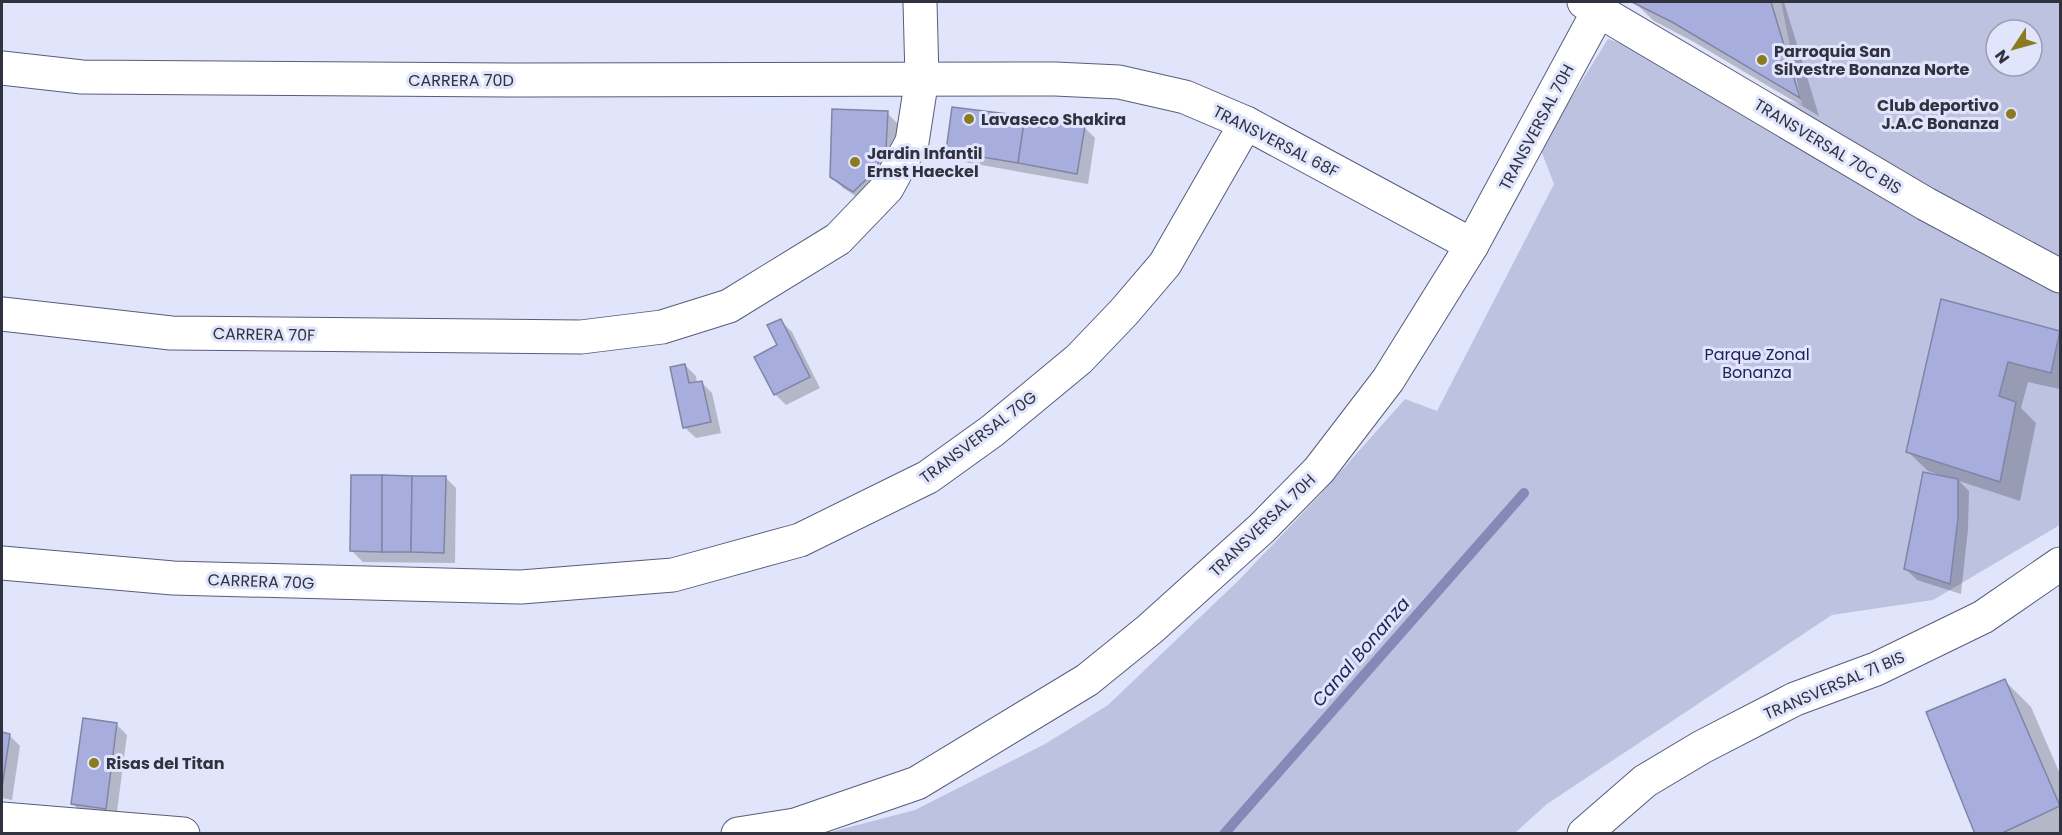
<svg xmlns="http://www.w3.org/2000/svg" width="2062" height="835" font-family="Poppins,sans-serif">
<rect width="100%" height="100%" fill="#e1e5fb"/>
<path fill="#bec2e1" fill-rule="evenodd" d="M 1781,2 L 2060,2 L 2060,525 L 1933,600 L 1832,615 L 1547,804 L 1515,833 L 823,834 L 915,810 L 1045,744 L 1108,705 L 1239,580 L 1318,497 L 1405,399 L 1437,411 L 1554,184 L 1540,148 L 1608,39 L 1802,105 ZM 1996,30 L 2032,30 L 2032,66 L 1996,66 Z"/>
<g fill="#0003">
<path d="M 1634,2 L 1784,2 L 1819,116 L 1694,42 L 1654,21 Z"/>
<path d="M 887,113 L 898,124 L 897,160 L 865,202 L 843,188 L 832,177 Z"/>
<path d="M 1084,127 L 1095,138 L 1088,184 L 959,161 L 948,150 Z"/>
<path d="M 1942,300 L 2060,333 L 2060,389 L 2028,382 L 2021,408 L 2036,423 L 2020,501 L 1959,481 L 1969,491 L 1968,529 L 1961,594 L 1917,580 L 1906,569 L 1937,474 L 1928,471 L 1907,451 Z"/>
<path d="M 781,321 L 792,332 L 820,388 L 786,405 L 775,394 L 756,357 L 779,346 Z"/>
<path d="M 685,365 L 696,376 L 697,383 L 701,382 L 712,393 L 721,433 L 696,438 L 684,427 Z"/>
<path d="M 445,477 L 456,488 L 455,563 L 363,562 L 352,551 Z"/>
<path d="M 2005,681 L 2031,707 L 2060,774 L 2060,834 L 1977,834 Z"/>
<path d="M 116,724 L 127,735 L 116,819 L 84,815 L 73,804 Z"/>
<path d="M 2,734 L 9,735 L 20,746 L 12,800 L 2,798 Z"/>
</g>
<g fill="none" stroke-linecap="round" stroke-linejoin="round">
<path stroke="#8489b8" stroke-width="10" d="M 1224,834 L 1524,493"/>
</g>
<g fill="#a7addd" stroke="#8085a6" stroke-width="1.5">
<path d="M 1632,2 L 1771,2 L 1800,98 L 1672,22 Z"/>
<path d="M 952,107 L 1025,116 L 1018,163 L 946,151 Z"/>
<path d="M 832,109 L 888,111 L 886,149 L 871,175 L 853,192 L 830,177 Z"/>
<path d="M 1025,116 L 1085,126 L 1077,174 L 1018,163 Z"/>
<path d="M 1941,299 L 2060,331 L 2051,373 L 2008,362 L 1999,396 L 2016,402 L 2000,482 L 1906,452 Z"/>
<path d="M 781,319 L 810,377 L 774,395 L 754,357 L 777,345 L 767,325 Z"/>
<path d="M 685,364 L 689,383 L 702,381 L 711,422 L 683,428 L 670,367 Z"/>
<path d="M 1923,472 L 1958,479 L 1958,518 L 1950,584 L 1904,569 Z"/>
<path d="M 351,475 L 382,475 L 382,552 L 350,551 Z"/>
<path d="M 382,475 L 412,476 L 411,552 L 382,552 Z"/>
<path d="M 412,476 L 446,476 L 444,553 L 411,552 Z"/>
<path d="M 2005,679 L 2060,806 L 2000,834 L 1975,834 L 1926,712 Z"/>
<path d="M 83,718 L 117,723 L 106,809 L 71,804 Z"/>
<path d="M 2,732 L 10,734 L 2,788 Z"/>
</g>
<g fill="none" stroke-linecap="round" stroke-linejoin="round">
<g stroke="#585c7b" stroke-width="35">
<g id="minor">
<path d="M 1584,2 L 1926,204 L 2060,276"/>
<path d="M 2,68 L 82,77 L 522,80 L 1055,79 L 1119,82 L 1185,97 L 1246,123 L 1472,245"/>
<path d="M 2,314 L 171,333 L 581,337 L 662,327 L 729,306 L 838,239 L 887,188 L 912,142 L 922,78 L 920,2"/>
<path d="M 2,563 L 173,578 L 521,587 L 673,575 L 800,540 L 928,477 L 992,431 L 1079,359 L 1124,312 L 1165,264 L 1246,123"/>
<path d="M 2,819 L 183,834"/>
<path d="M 738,834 L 795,825 L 917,783 L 1087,680 L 1150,629 L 1262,528 L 1319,470 L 1388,380 L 1472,245 L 1599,10"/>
<path d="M 1584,834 L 1645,781 L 1702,747 L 1795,699 L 1876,669 L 1983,617 L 2060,564"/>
</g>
</g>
<use href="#minor" stroke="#fff" stroke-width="33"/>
</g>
<g fill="#8b7b20" stroke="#e1e5fb" stroke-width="2">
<circle cx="1762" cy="60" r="6"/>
<circle cx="2011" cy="114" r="6"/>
<circle cx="969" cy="119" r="6"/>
<circle cx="855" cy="162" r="6"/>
<circle cx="94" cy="763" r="6"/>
</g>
<g text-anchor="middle" stroke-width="6" stroke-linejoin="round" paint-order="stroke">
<g font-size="16" font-weight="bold" fill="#303240" stroke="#e1e5fb" text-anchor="start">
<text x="1774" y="57">Parroquia San<tspan x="1774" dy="18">Silvestre Bonanza Norte</tspan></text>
<text x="1999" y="111" text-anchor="end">Club deportivo<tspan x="1999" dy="18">J.A.C Bonanza</tspan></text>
<text x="981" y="125">Lavaseco Shakira</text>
<text x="867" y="159">Jardin Infantil<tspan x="867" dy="18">Ernst Haeckel</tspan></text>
<text x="106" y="769">Risas del Titan</text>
</g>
<g font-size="16" fill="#303240" stroke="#e1e5fb">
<text x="461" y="86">CARRERA 70D</text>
<text transform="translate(1536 127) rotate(-62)" y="6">TRANSVERSAL 70H</text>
<text transform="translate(1276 141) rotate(27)" y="6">TRANSVERSAL 68F</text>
<text transform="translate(1828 146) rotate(31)" y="6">TRANSVERSAL 70C BIS</text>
<text transform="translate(264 334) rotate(1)" y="6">CARRERA 70F</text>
<text transform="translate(978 437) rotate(-37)" y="6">TRANSVERSAL 70G</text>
<text transform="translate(1262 525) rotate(-44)" y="6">TRANSVERSAL 70H</text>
<text transform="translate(261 581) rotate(2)" y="6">CARRERA 70G</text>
<text transform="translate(1834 685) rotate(-23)" y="6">TRANSVERSAL 71 BIS</text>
</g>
<g font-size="16" fill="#212059" stroke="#e1e5fb">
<text x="1757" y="360">Parque Zonal<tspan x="1757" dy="18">Bonanza</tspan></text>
</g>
<g font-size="18" font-style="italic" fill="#24245d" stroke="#e1e5fb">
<text transform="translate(1361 652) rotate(-49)" y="6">Canal Bonanza</text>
</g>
</g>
<rect width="2062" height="835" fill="none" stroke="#303240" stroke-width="6"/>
<g transform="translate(2014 48) rotate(234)"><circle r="28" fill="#e1e5fb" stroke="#9a9db0" stroke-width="1.5"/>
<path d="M0-4.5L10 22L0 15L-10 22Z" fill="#8b7b20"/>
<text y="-9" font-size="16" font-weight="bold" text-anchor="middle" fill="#303240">N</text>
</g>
</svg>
